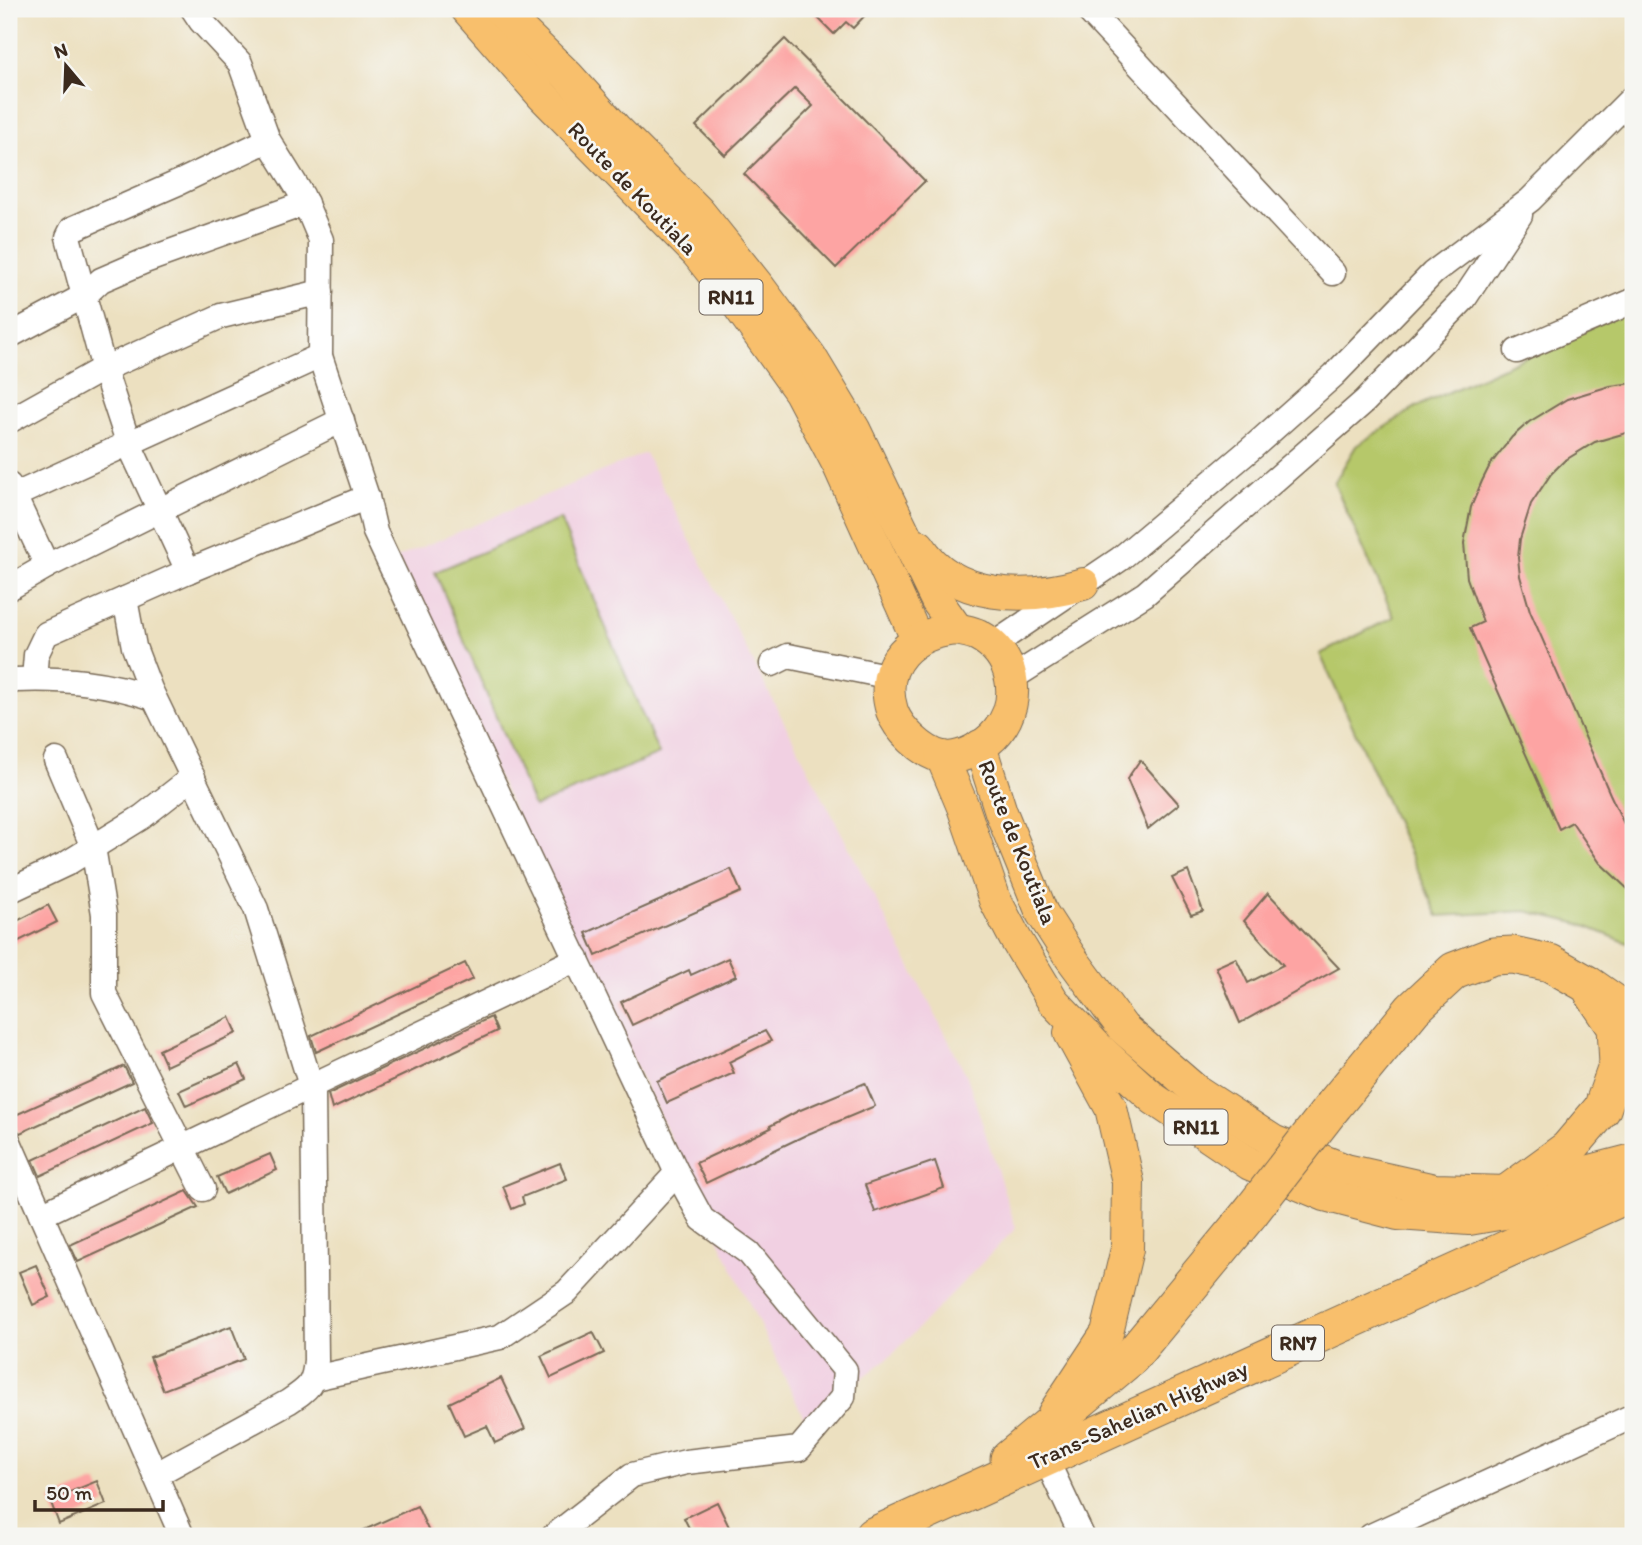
<svg xmlns="http://www.w3.org/2000/svg" width="1642" height="1545" font-family="Itim,sans-serif">
<rect width="100%" height="100%" fill="#f6f6f2"/>
<filter id="ink" filterUnits="userSpaceOnUse"><feTurbulence type="fractalNoise" baseFrequency=".0143" numOctaves="2"/><feDisplacementMap in="SourceGraphic" scale="14" xChannelSelector="R" yChannelSelector="G"/><feConvolveMatrix kernelMatrix="1 2 1 2 8 2 1 2 1" color-interpolation-filters="sRGB"/></filter>
<filter id="wash" filterUnits="userSpaceOnUse"><feTurbulence type="fractalNoise" baseFrequency=".00686" numOctaves="4" result="noise"/><feDisplacementMap in="SourceGraphic" scale="28" xChannelSelector="R" yChannelSelector="G"/><feGaussianBlur stdDeviation="1.57" result="paint"/><feColorMatrix in="noise" values="0 0 0 0 0 0 0 0 0 0 0 0 0 0 0 0 0 1.4 0 .05"/><feComposite in="paint" operator="in"/></filter>
<g filter="url(#wash)">
<rect width="100%" height="100%" fill="#ece0c0"/>
<path fill="#f1d0e2" d="M 645,453 L 967,1076 L 1016,1228 L 892,1355 L 806,1422 L 394,559 Z"/>
<g fill="#b6c86b" stroke="#787944" stroke-width="2">
<path d="M 1633,308 L 1633,945 L 1580,924 L 1526,911 L 1438,916 L 1320,654 L 1394,617 L 1334,483 L 1356,446 L 1416,407 Z"/>
<path d="M 560,519 L 659,754 L 534,807 L 435,572 Z"/>
</g>
<g id="blocks">
<g fill="#fda4a3">
<path d="M 809,9 L 871,9 L 853,28 L 846,22 L 834,34 Z"/>
<path d="M 785,39 L 925,181 L 836,268 L 744,174 L 813,106 L 795,88 L 725,155 L 696,126 Z"/>
<path d="M 1633,383 L 1633,431 L 1595,442 L 1564,461 L 1551,474 L 1531,504 L 1520,539 L 1518,558 L 1520,576 L 1530,611 L 1610,794 L 1625,826 L 1633,836 L 1633,894 L 1600,863 L 1572,822 L 1559,829 L 1470,628 L 1483,622 L 1467,578 L 1464,543 L 1471,507 L 1482,481 L 1490,465 L 1512,437 L 1529,422 L 1567,399 L 1610,386 Z"/>
<path d="M 1140,760 L 1179,804 L 1148,829 L 1127,779 Z"/>
<path d="M 731,869 L 741,892 L 596,956 L 586,933 Z"/>
<path d="M 1188,871 L 1203,911 L 1191,915 L 1172,878 Z"/>
<path d="M 1268,893 L 1339,968 L 1240,1023 L 1216,967 L 1236,958 L 1248,983 L 1283,965 L 1244,921 Z"/>
<path d="M 48,905 L 57,922 L 9,946 L 9,925 Z"/>
<path d="M 728,958 L 736,976 L 632,1025 L 621,1002 L 689,970 L 691,975 Z"/>
<path d="M 465,963 L 473,979 L 316,1052 L 311,1036 Z"/>
<path d="M 230,1017 L 237,1033 L 166,1066 L 159,1050 Z"/>
<path d="M 491,1017 L 497,1031 L 332,1109 L 328,1094 Z"/>
<path d="M 765,1031 L 771,1041 L 729,1062 L 734,1073 L 667,1103 L 657,1081 Z"/>
<path d="M 239,1064 L 246,1079 L 186,1106 L 179,1091 Z"/>
<path d="M 124,1066 L 132,1082 L 20,1133 L 17,1130 L 11,1117 Z"/>
<path d="M 865,1083 L 875,1106 L 808,1134 L 706,1183 L 696,1163 L 771,1128 L 770,1126 L 798,1111 Z"/>
<path d="M 145,1107 L 153,1123 L 40,1176 L 33,1160 Z"/>
<path d="M 270,1154 L 277,1170 L 225,1194 L 217,1177 Z"/>
<path d="M 935,1161 L 944,1188 L 875,1212 L 865,1185 Z"/>
<path d="M 560,1163 L 567,1179 L 522,1197 L 524,1204 L 512,1209 L 503,1186 Z"/>
<path d="M 187,1191 L 198,1207 L 78,1262 L 70,1245 Z"/>
<path d="M 36,1265 L 50,1297 L 33,1305 L 19,1272 Z"/>
<path d="M 231,1326 L 244,1359 L 163,1390 L 150,1357 Z"/>
<path d="M 593,1332 L 604,1353 L 551,1378 L 541,1356 Z"/>
<path d="M 501,1378 L 525,1429 L 495,1443 L 487,1426 L 464,1436 L 449,1403 Z"/>
<path d="M 97,1481 L 106,1504 L 59,1524 L 50,1500 Z"/>
<path d="M 717,1502 L 731,1531 L 720,1536 L 693,1536 L 684,1518 Z"/>
<path d="M 417,1506 L 429,1532 L 419,1536 L 351,1536 Z"/>
</g>
</g>
</g>
<g filter="url(#ink)">
<use href="#blocks" fill-opacity="0" stroke="#796a57" stroke-width="2"/>
<g fill="none" stroke-linecap="round" stroke-linejoin="round">
<g stroke="#796a57" stroke-width="27">
<g id="minor">
<path d="M 193,9 L 201,21 L 240,63 L 268,140 L 302,195 L 321,240 L 320,356 L 367,497 L 375,532 L 677,1173 L 702,1219 L 749,1253 L 845,1370 L 843,1397 L 799,1449 L 686,1462 L 632,1475 L 554,1536"/>
<path d="M 1087,9 L 1333,273"/>
<path d="M 9,336 L 84,296 L 101,280 L 145,261 L 306,203"/>
<path d="M 1517,351 L 1633,301"/>
<path d="M 9,421 L 95,373 L 221,316 L 321,292"/>
<path d="M 9,485 L 47,566"/>
<path d="M 9,498 L 320,356"/>
<path d="M 188,571 L 128,442 L 104,369 L 68,237 L 72,229 L 180,182 L 268,140"/>
<path d="M 9,588 L 47,566 L 342,420"/>
<path d="M 125,599 L 134,647 L 150,689 L 256,909 L 313,1092 L 316,1360 C 314,1385 309,1388 288,1402 L 155,1475"/>
<path d="M 993,645 L 1120,559 L 1253,447 L 1334,375 L 1433,273 L 1530,200 L 1633,97"/>
<path d="M 772,664 L 788,656 L 891,677"/>
<path d="M 1012,678 L 1145,594 L 1365,401 L 1464,299 L 1520,215"/>
<path d="M 34,679 L 36,655 L 46,634 L 188,571 L 367,497"/>
<path d="M 9,683 L 15,680 C 64,678 107,682 154,698"/>
<path d="M 56,760 L 93,847 L 104,914 L 104,993 L 203,1189"/>
<path d="M 9,891 L 66,864 L 142,817 L 193,777"/>
<path d="M 9,1142 L 182,1536"/>
<path d="M 41,1215 L 577,959"/>
<path d="M 314,1378 L 500,1337 L 567,1292 L 677,1173"/>
<path d="M 1045,1457 L 1082,1536"/>
<path d="M 1371,1536 L 1633,1416"/>
</g>
</g>
<g stroke="#796a57" stroke-width="34">
<g id="major">
<path d="M 467,9 L 542,95 L 697,253 L 738,305 L 800,392 L 838,464 L 917,639"/>
<path d="M 499,9 L 568,76 L 615,128 L 699,212 L 759,287 L 810,356 L 854,429 L 937,601 L 957,629"/>
<path d="M 919,546 C 953,601 1029,600 1083,584"/>
<path d="M 957,629 C 964,631 972,632 978,635 C 1014,654 1023,699 998,731 C 987,745 961,761 942,757 C 923,753 898,729 892,711 C 877,663 913,632 957,629 Z"/>
<path d="M 980,746 L 1001,812 L 1042,913 L 1069,955 L 1123,1028 L 1195,1090 L 1273,1141 L 1346,1170 L 1435,1190 L 1509,1192 L 1633,1160"/>
<path d="M 942,757 L 963,807 L 995,900 L 1015,938 L 1053,1001 L 1099,1049 L 1154,1099 L 1250,1164 L 1325,1195 L 1398,1214 L 1469,1219 L 1516,1211 L 1617,1188"/>
<path d="M 1054,1413 L 1107,1333 L 1127,1249 L 1128,1182 L 1111,1108 L 1070,1033"/>
</g>
</g>
<g stroke="#796a57" stroke-width="39">
<g id="highway">
<path d="M 1334,1105 L 1413,1009 L 1454,971 L 1493,956 L 1513,955 L 1550,963 L 1587,984 L 1633,1016"/>
<path d="M 1509,1192 L 1568,1149 L 1602,1109 L 1618,1064 L 1616,1027 L 1593,993"/>
<path d="M 1009,1459 L 1131,1357 L 1250,1213"/>
<path d="M 873,1536 L 1633,1192"/>
</g>
</g>
<use href="#minor" stroke="#fff" stroke-width="24"/>
<use href="#major" stroke="#f8bf6c" stroke-width="32"/>
<use href="#highway" stroke="#f8bf6c" stroke-width="37"/>
<g stroke="#796a57" stroke-width="39" stroke-linecap="butt">
<path id="highway-bridge" d="M 1250,1213 L 1334,1105"/>
</g>
<use href="#highway-bridge" stroke="#f8bf6c" stroke-width="37"/>
</g>
</g>
<g text-anchor="middle" stroke-width="5" stroke-linejoin="round" paint-order="stroke">
<g fill="#f6f6f2" stroke="#73675e" stroke-width="2">
<rect x="699.5" y="279.5" width="63" height="35" rx="5"/>
<rect x="1164.5" y="1109.5" width="63" height="35" rx="5"/>
<rect x="1272" y="1325.5" width="52" height="35" rx="5"/>
</g>
<g font-size="21" font-weight="bold" fill="#3b2a1e">
<text x="731" y="304">RN11</text>
<text x="1196" y="1134">RN11</text>
<text x="1298" y="1350">RN7</text>
</g>
<g font-size="23" fill="#3b2a1e" stroke="#f6f6f2">
<text transform="translate(633 188) rotate(46)" y="8">Route de Koutiala</text>
<text transform="translate(1018 842) rotate(68)" y="8">Route de Koutiala</text>
<text transform="translate(1138 1415) rotate(-24)" y="8">Trans-Sahelian Highway</text>
</g>
</g>
<rect width="1642" height="1545" fill="none" stroke="#f6f6f2" stroke-width="35"/>
<g transform="translate(66 66) rotate(341)" stroke="#f6f6f2" stroke-width="5" paint-order="stroke">
<path d="M0-5L12 26L0 18L-12 26Z" fill="#3b2a1e"/>
<text y="-10" font-size="19" font-weight="bold" text-anchor="middle" fill="#3b2a1e">N</text>
</g>
<path d="M35 1500v10h128v-10" fill="none" stroke="#3b2a1e" stroke-width="3.5"/>
<text x="46" y="1500" font-size="21" fill="#3b2a1e" stroke="#f6f6f2" stroke-width="5" paint-order="stroke">50 m</text>
</svg>
